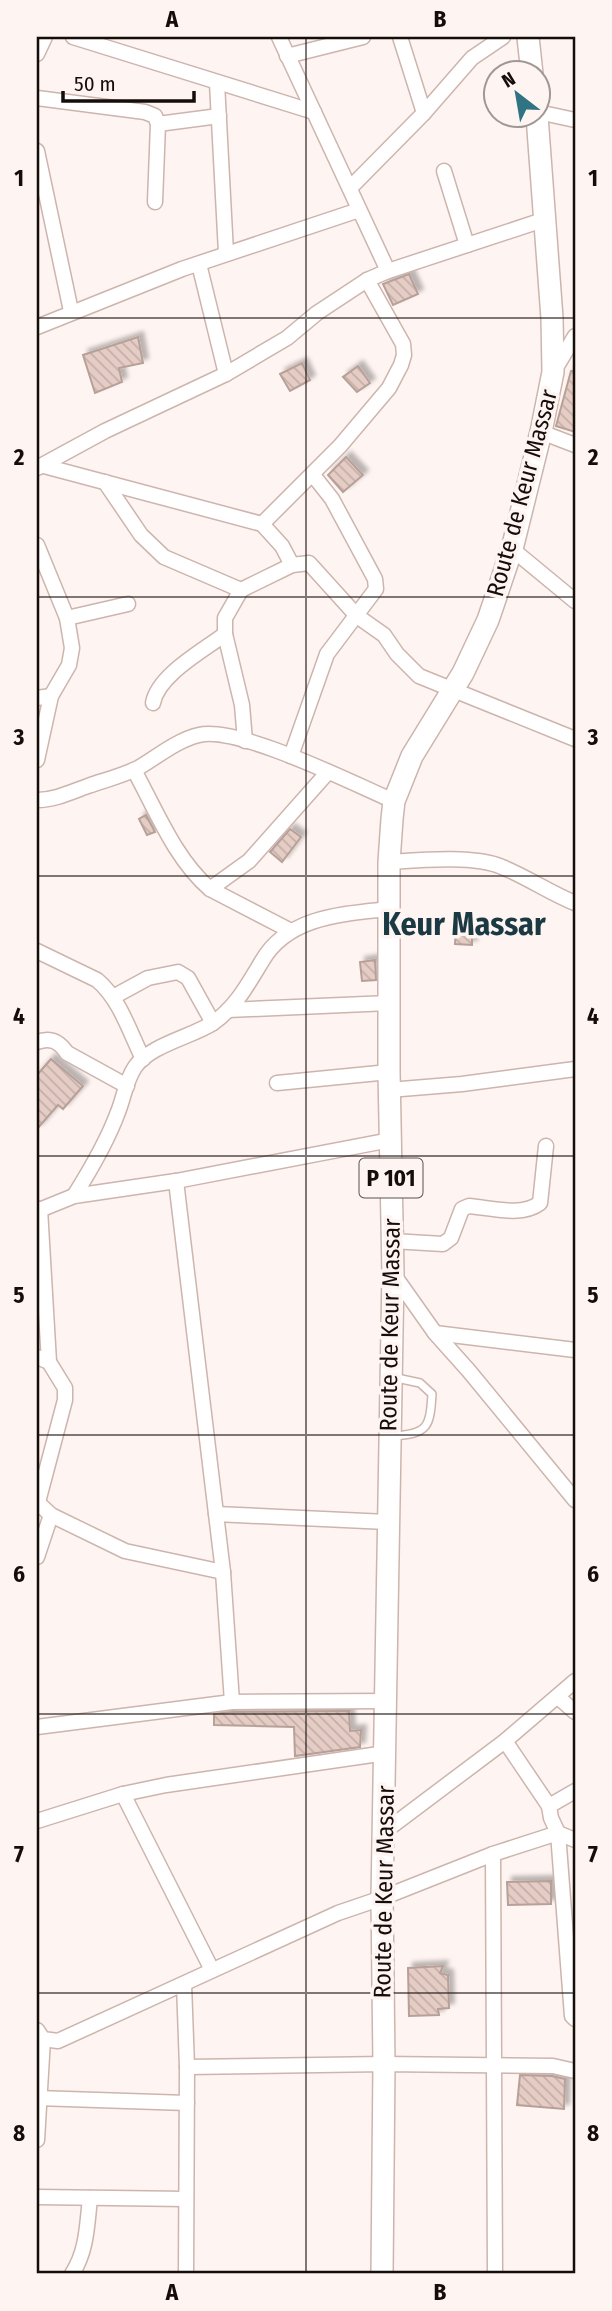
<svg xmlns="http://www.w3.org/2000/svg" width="612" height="2311" font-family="'Fira Sans Condensed',sans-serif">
<defs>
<pattern id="building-back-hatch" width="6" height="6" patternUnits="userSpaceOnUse" patternTransform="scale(1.75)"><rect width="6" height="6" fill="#e5cdc5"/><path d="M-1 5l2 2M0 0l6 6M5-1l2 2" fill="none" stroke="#c4afa8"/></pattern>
<filter id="shadow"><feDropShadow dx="5" dy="-5" stdDeviation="2" flood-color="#0004"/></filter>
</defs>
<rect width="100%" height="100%" fill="#fef4f1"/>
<g fill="url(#building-back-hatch)" stroke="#b7a098" stroke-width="2" filter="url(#shadow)">
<path d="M 409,274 L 418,294 L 393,305 L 383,284 Z"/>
<path d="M 138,337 L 143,363 L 119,368 L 122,382 L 95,393 L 83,355 Z"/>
<path d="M 302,363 L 310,380 L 290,391 L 280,374 Z"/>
<path d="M 358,366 L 370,383 L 357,392 L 343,377 Z"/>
<path d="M 571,371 L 575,371 L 575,432 L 556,426 Z"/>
<path d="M 346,457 L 363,475 L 343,492 L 328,475 Z"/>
<path d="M 146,815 L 155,832 L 147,835 L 139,819 Z"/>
<path d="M 290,829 L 301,837 L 282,862 L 270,852 Z"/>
<path d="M 456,926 L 472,926 L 472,945 L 455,944 Z"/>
<path d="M 375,960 L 376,980 L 362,981 L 360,962 Z"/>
<path d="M 51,1059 L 83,1086 L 63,1109 L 58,1105 L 37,1129 L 37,1075 Z"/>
<path d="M 349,1711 L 350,1731 L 361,1730 L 360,1747 L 295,1756 L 294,1727 L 214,1725 L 214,1714 L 233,1712 Z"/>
<path d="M 551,1881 L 551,1904 L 508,1905 L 507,1882 Z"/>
<path d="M 443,1966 L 440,1973 L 448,1975 L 449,2008 L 438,2009 L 439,2015 L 409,2016 L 408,1968 Z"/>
<path d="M 520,2075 L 552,2076 L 565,2079 L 564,2109 L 517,2105 Z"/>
</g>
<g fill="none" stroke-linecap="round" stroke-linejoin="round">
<g stroke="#cdb5ad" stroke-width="10">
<path id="lane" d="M 392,1377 L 420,1383 L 432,1394 C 430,1427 428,1434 393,1436"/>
</g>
<g stroke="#cdb5ad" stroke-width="17">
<g id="street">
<path d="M 73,37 L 314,112"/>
<path d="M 279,37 L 388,271"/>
<path d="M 400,37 L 424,113"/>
<path d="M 37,54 L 45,37"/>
<path d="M 287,56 L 363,37"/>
<path d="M 217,83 L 226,253"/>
<path d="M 37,98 L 145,112 L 155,116 L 158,124 L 155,202"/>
<path d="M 538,112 L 575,120"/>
<path d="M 158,124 L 219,116"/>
<path d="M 37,151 L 71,311"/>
<path d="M 444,171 L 467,245"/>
<path d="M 350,188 L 424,113 L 472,58 L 503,37"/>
<path d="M 199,264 L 226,374"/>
<path d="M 37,327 L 182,269 L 359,210"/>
<path d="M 554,371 L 575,336"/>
<path d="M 541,432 L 575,445"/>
<path d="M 44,466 L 262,524 L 282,546 L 292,565"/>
<path d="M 37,468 L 105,431 L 226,374 L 287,338 L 317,313 L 367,280 L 388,271 L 546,219"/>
<path d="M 105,482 L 141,535 L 164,557 L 241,590"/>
<path d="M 262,524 L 340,446 L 389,388 L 401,365 L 404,355 L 403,344 L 367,280"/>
<path d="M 37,545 L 67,618 L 72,648 L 69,665 L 51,696 L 37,760"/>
<path d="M 512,549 L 575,601"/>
<path d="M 67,618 L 128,604"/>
<path d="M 37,698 L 51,696"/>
<path d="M 153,703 C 158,675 203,651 225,634"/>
<path d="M 245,741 L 242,705 L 225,634 L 225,618 L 241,590 L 292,565 L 309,563 L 357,616 L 384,635 L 397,654 L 419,676 L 575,739"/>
<path d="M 291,756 L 327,654 L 376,589 L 375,579 L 332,499 L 313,475"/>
<path d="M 134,770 C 156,810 175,859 210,889 L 291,931"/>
<path d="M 37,800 C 55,800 71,792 88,786 C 105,780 122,776 138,768 C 157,757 177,740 199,735 C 237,725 354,784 394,801"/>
<path d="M 389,862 C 420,860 475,855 502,867 C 527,877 550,893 575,903"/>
<path d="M 210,889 L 249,861 L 328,772"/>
<path d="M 37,951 L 97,980 C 120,999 130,1033 143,1059"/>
<path d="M 113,997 L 148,978 L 178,972 L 188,978 L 213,1023"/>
<path d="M 228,1010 L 389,1003"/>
<path d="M 37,1042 C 50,1037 59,1041 67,1053 L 127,1086"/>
<path d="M 277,1083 L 389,1072"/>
<path d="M 389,1090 L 462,1084 L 575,1069"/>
<path d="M 176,1181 L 223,1572 L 232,1702"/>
<path d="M 74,1196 C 91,1169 107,1142 118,1112 C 124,1097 126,1080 135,1067 C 150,1045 191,1037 213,1023 C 236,1007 248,984 262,961 C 288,916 343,914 389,909"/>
<path d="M 37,1211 L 74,1196 L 176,1181 L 390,1140"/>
<path d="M 392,1241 L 443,1244 L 451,1238 L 462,1209 L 469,1206 C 491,1208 522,1217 540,1203 L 546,1146"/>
<path d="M 394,1275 L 435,1333 L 469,1371 L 575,1500"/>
<path d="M 435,1333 L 575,1350"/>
<path d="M 37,1357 L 49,1362 L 40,1209"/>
<path d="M 37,1502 L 51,1515 L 125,1551 L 223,1572"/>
<path d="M 38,1502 L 65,1400 L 65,1388 L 49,1362"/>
<path d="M 216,1514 L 387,1522"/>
<path d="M 37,1557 L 51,1515"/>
<path d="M 558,1697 L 575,1712"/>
<path d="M 37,1727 L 232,1702 L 386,1701"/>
<path d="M 505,1741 L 549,1806"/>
<path d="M 575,1791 L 549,1806 L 551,1818 L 558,1833 L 572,2016 L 575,2019"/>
<path d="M 123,1794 L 212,1970"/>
<path d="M 37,1821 L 123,1794 L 166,1785 L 386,1753"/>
<path d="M 384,1832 L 505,1741 L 575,1681"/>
<path d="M 493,1854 L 495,2274"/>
<path d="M 184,1984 L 187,2067 L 186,2274"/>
<path d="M 37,2030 L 43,2039 L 58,2041 L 338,1913 L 382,1898 L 493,1854 L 558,1833 L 575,1840"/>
<path d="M 187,2067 L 384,2064 L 553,2066 L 575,2071"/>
<path d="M 37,2098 L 187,2103"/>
<path d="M 37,2140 L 43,2039"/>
<path d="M 37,2197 L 186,2199"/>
<path d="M 72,2274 C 87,2251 87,2225 90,2198"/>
</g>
</g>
<g stroke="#cdb5ad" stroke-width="24">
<g id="primary">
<path d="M 528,37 L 532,74"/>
<path d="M 382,2274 L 384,2064 L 382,1898 L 393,1273 L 389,1072 L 389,862 L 392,819 L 394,801 L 412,756 L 463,673 L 488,620 L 512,549 L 541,432 L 553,372 L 552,318 L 537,116"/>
</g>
</g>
<use href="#lane" stroke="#fff" stroke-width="7"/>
<use href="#street" stroke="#fff" stroke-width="14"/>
<use href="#primary" stroke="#fff" stroke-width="21"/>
</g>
<path fill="none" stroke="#150d0a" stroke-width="2" stroke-opacity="0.55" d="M 306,37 L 306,2274M 37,318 L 575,318M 37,597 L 575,597M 37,876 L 575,876M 37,1156 L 575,1156M 37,1435 L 575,1435M 37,1714 L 575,1714M 37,1993 L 575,1993"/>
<g text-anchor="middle" stroke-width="7" stroke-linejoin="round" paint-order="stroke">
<rect fill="#fef4f1" stroke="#5b524f" stroke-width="2" x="359.5" y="1158.5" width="63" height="39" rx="5"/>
<g font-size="23" font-weight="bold" fill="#150d0a">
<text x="391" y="1186">P 101</text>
</g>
<g font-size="24" fill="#150d0a" stroke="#fef4f1">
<text transform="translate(522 493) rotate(-75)" y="8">Route de Keur Massar</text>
<text transform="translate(390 1325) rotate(-89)" y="8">Route de Keur Massar</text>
<text transform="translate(384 1892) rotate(-89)" y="8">Route de Keur Massar</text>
</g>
<g font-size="32" font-weight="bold" fill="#1a3942" stroke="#fef4f1">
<text x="464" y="935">Keur Massar</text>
</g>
</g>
<rect width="612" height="2311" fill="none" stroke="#fef4f1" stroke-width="77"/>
<g transform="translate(517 94) rotate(329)"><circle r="33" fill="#fef4f1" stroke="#a19895" stroke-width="2"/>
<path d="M0-5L12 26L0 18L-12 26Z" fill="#307484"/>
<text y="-10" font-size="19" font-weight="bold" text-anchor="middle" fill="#150d0a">N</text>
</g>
<path d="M63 91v10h131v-10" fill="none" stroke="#150d0a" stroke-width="3.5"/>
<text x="74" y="91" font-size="21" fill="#150d0a" stroke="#fef4f1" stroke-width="5" paint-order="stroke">50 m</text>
<rect x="38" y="38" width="536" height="2234" fill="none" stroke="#150d0a" stroke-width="2.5"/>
<g font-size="23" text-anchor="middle" font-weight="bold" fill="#150d0a">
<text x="172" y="27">A</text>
<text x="440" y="27">B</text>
<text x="19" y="186">1</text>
<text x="593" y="186">1</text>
<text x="19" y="465">2</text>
<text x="593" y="465">2</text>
<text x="19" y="745">3</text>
<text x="593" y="745">3</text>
<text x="19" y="1024">4</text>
<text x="593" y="1024">4</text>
<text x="19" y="1303">5</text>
<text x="593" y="1303">5</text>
<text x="19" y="1582">6</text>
<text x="593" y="1582">6</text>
<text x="19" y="1862">7</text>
<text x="593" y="1862">7</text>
<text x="19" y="2141">8</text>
<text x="593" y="2141">8</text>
<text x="172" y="2300">A</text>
<text x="440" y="2300">B</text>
</g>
</svg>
